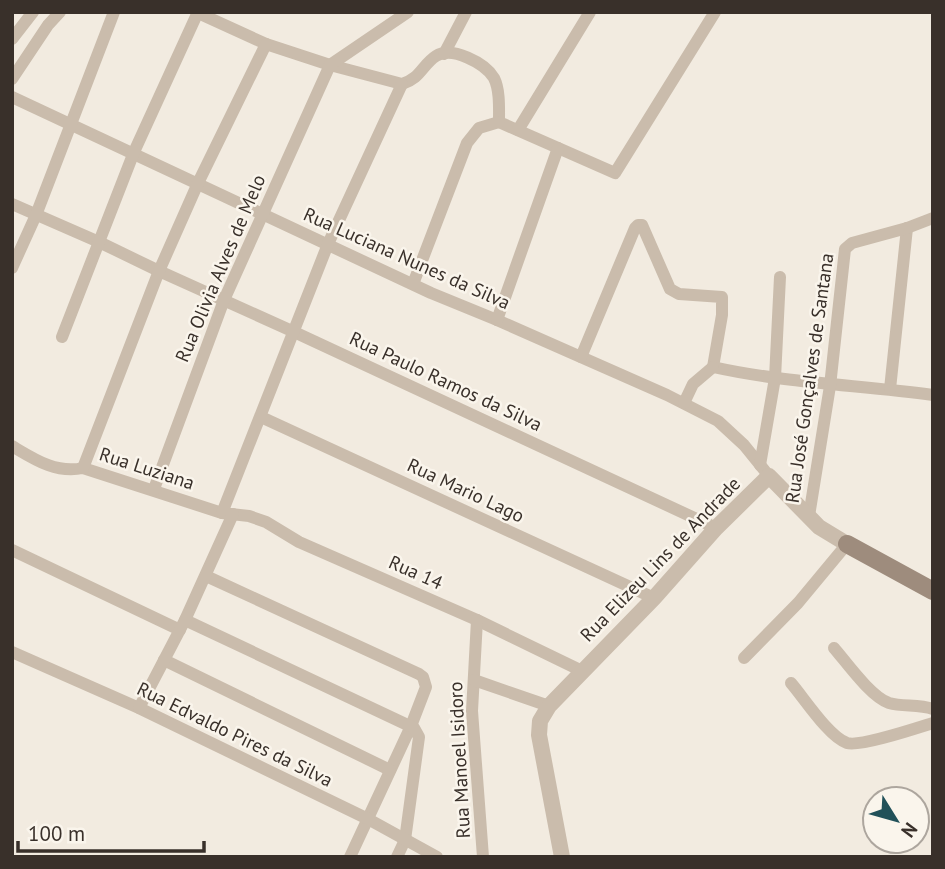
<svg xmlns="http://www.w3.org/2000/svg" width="945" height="869" font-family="'PT Sans',sans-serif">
<rect width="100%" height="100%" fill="#f2ebe0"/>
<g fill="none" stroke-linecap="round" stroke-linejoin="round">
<g stroke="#cabcac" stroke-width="12">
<path d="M 196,12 L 266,44 L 330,65 L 402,84 C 421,78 422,65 436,56 C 452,46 485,63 494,78 C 500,90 499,108 499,122 L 615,173 L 715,12"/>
<path d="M 12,39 L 33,12"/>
<path d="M 444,54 L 466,12"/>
<path d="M 12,79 L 48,25 L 60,12"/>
<path d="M 12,97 L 431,293 L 497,320 L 667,395 L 718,421 L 744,445 L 769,476"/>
<path d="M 518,130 L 590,12"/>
<path d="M 12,204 L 99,242 L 159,271 L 292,331 L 716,528"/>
<path d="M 12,268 L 36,215 L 114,12"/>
<path d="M 413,284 L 467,143 L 479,128 L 499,122"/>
<path d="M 497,320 L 558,148"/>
<path d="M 62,337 L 134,152 L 198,12"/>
<path d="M 581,357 L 635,228 L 638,225 L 642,225 L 670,289 L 679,294 L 722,297 L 722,315 L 713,367"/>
<path d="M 713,367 C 785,383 859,385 933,395"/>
<path d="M 890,389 L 907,228"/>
<path d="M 684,403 L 693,384 L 713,367"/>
<path d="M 261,417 L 654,598"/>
<path d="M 12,446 C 34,459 56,474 83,468 L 222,513 L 249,516 L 266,522 L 299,542 L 477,620 L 582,671"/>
<path d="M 760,465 L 775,378 L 780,277"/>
<path d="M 83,468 L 159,271 L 198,183 L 266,44"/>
<path d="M 154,489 L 224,300 L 330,65 L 408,12"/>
<path d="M 222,513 L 328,244 L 402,84"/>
<path d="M 809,516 L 830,386 L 845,249 L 852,243 L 907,228 L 933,218"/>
<path d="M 12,550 L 180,630"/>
<path d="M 206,576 L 419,674 L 423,677 L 426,687 L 411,726 L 350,857"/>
<path d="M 185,620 L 414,728 L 419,737 L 405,840 L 397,857"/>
<path d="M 477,620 L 472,711 L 483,857"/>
<path d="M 834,648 C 847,663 871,697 889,703 C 903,707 918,704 933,709"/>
<path d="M 12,652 L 139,708 L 368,819 L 437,857"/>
<path d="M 744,658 L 798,603 L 847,544"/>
<path d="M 164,660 L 390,770"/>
<path d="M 474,680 L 549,706"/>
<path d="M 791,683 C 804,698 829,737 847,743 C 860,747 917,728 933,723"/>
<path d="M 139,708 L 185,620 L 233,514"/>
</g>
<path stroke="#cabcac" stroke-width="16" d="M 562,857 L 539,735 L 540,721 L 549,706 L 654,598 L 716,528 L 769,476 L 819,527 L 847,544"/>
<path stroke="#9e8c7d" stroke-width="18" d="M 847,544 L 933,591"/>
</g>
<g text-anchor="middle" stroke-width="5" stroke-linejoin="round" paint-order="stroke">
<g font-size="19" fill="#39302a" stroke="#faf5ec">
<text transform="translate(407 258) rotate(24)" y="7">Rua Luciana Nunes da Silva</text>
<text transform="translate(220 268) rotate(-67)" y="7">Rua Olivia Alves de Melo</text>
<text transform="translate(809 378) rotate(-82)" y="7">Rua José Gonçalves de Santana</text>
<text transform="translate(446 381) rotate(25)" y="7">Rua Paulo Ramos da Silva</text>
<text transform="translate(147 468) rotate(18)" y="7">Rua Luziana</text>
<text transform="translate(466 490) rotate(25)" y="7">Rua Mario Lago</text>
<text transform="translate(660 559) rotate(-46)" y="7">Rua Elizeu Lins de Andrade</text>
<text transform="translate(416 572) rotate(24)" y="7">Rua 14</text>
<text transform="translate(235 734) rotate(26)" y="7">Rua Edvaldo Pires da Silva</text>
<text transform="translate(459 760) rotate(-93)" y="7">Rua Manoel Isidoro</text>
</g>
</g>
<rect width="945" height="869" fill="none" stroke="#39302a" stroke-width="28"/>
<g transform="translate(896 820) rotate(127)"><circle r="33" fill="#faf5ec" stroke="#ada69e" stroke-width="2"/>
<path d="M0-5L12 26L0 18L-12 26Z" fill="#215159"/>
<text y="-10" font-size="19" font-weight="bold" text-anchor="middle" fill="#39302a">N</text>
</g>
<path d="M18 841v10h186v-10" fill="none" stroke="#39302a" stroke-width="3.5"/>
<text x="28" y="841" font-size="21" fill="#39302a" stroke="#faf5ec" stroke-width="5" paint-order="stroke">100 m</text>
</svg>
